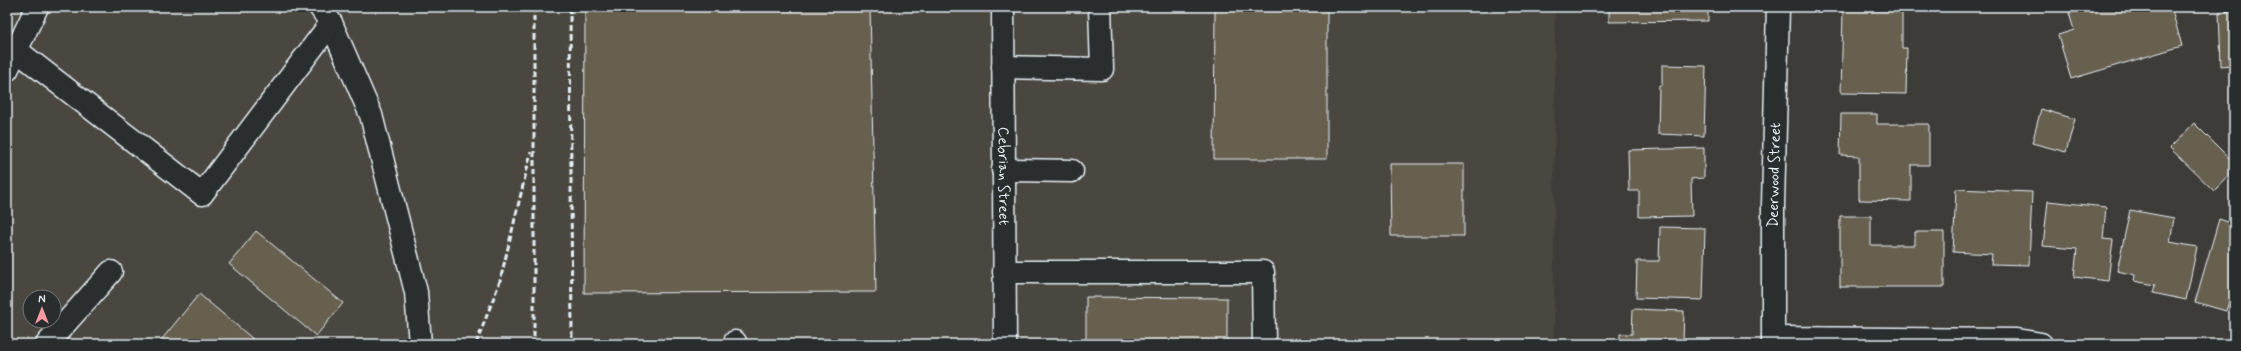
<svg xmlns="http://www.w3.org/2000/svg" width="2241" height="351" font-family="Mynerve,sans-serif">
<rect width="100%" height="100%" fill="#3d3c38"/>
<filter id="ink" filterUnits="userSpaceOnUse"><feTurbulence type="fractalNoise" baseFrequency=".025" numOctaves="2"/><feDisplacementMap in="SourceGraphic" scale="8" xChannelSelector="R" yChannelSelector="G"/><feConvolveMatrix kernelMatrix="1 2 1 2 8 2 1 2 1" color-interpolation-filters="sRGB"/></filter>
<g filter="url(#ink)">
<path fill="#4a473f" fill-rule="evenodd" d="M 7,7 L 1555,7 L 1554,344 L 7,344 ZM 30,297 L 54,297 L 54,321 L 30,321 Z"/>
<g fill="#686050" stroke="#e8f1f8">
<path d="M 585,7 L 870,7 L 876,292 L 584,293 Z"/>
<path d="M 1215,7 L 1327,7 L 1327,159 L 1214,159 Z"/>
<path d="M 1609,7 L 1708,7 L 1708,21 L 1609,22 Z"/>
<path d="M 2090,7 L 2171,7 L 2182,46 L 2071,79 L 2058,35 L 2074,30 L 2069,13 Z"/>
<path d="M 1843,9 L 1902,11 L 1902,48 L 1907,48 L 1906,94 L 1841,93 Z"/>
<path d="M 2234,11 L 2234,107 L 2232,107 L 2231,65 L 2221,66 L 2219,12 Z"/>
<path d="M 1662,65 L 1706,66 L 1704,136 L 1658,134 L 1659,85 L 1662,85 Z"/>
<path d="M 2041,109 L 2075,119 L 2066,152 L 2032,143 Z"/>
<path d="M 1841,114 L 1877,114 L 1877,124 L 1929,124 L 1929,165 L 1911,165 L 1911,201 L 1859,200 L 1859,156 L 1840,155 Z"/>
<path d="M 2194,123 L 2234,163 L 2234,170 L 2214,191 L 2170,148 Z"/>
<path d="M 1704,148 L 1704,178 L 1691,179 L 1692,216 L 1639,217 L 1639,191 L 1629,191 L 1628,150 Z"/>
<path d="M 1390,164 L 1464,164 L 1464,236 L 1391,236 Z"/>
<path d="M 1956,189 L 2032,192 L 2029,265 L 1991,264 L 1992,254 L 1953,252 Z"/>
<path d="M 2048,201 L 2106,207 L 2103,239 L 2113,240 L 2108,281 L 2074,277 L 2077,249 L 2043,246 Z"/>
<path d="M 2130,210 L 2174,218 L 2170,242 L 2197,247 L 2186,300 L 2153,293 L 2155,285 L 2134,281 L 2135,275 L 2117,271 Z"/>
<path d="M 1840,216 L 1871,216 L 1871,245 L 1915,245 L 1915,232 L 1944,232 L 1944,287 L 1840,287 Z"/>
<path d="M 2219,219 L 2234,224 L 2234,303 L 2229,302 L 2226,311 L 2195,302 Z"/>
<path d="M 1660,227 L 1705,228 L 1703,300 L 1636,298 L 1637,261 L 1659,261 Z"/>
<path d="M 256,231 L 343,303 L 316,336 L 229,264 Z"/>
<path d="M 199,294 L 259,344 L 158,344 Z"/>
<path d="M 1086,297 L 1227,298 L 1227,344 L 1086,344 Z"/>
<path d="M 1633,309 L 1684,311 L 1683,344 L 1620,344 L 1620,334 L 1632,334 Z"/>
</g>
<g fill="none" stroke-linecap="round" stroke-linejoin="round">
<g stroke="#e8f1f8" stroke-width="25">
<g id="minor">
<path d="M 320,7 L 331,23 L 371,115 L 416,292 L 420,344"/>
<path id="s1" d="M 1003,7 L 1005,344"/>
<path d="M 16,50 L 202,194 L 331,23"/>
<path d="M 1003,67 L 1102,69 L 1100,7"/>
<path d="M 7,70 L 37,7"/>
<path d="M 1003,170 L 1072,171"/>
<path d="M 1004,272 L 1263,272 L 1264,344"/>
<path d="M 1773,338 L 2016,340 L 2041,344"/>
<path d="M 47,344 L 111,272"/>
<path d="M 735,344 L 735,342"/>
<path id="s2" d="M 1773,344 L 1773,205 L 1778,7"/>
</g>
</g>
<use href="#minor" stroke="#2a2d2e" stroke-width="22"/>
<g stroke="#e8f1f8" stroke-width="3" stroke-dasharray="6 3" stroke-linecap="butt">
<path d="M 534,7 L 534,344"/>
<path d="M 570,7 L 572,344"/>
<path d="M 476,344 L 500,281 L 531,152"/>
</g>
</g>
</g>
<g text-anchor="middle" stroke-width="3" stroke-linejoin="round" paint-order="stroke">
<g font-size="15" fill="#e8f1f8" stroke="#2a2d2e">
<text dy="5" stroke="none"><textPath href="#s2" startOffset="169">Deerwood Street</textPath></text>
<text dy="5" stroke="none"><textPath href="#s1" startOffset="169">Cebrian Street</textPath></text>
</g>
</g>
<rect width="2241" height="351" fill="none" stroke="#2a2d2e" stroke-width="24"/>
<rect x="12" y="12" width="2217" height="327" fill="none" stroke="#e8f1f8" stroke-width="1.5" filter="url(#ink)"/>
<g transform="translate(42 309)"><circle r="19" fill="#2a2d2e" stroke="#767b7f"/>
<path d="M0-3L7 15L0 10L-7 15Z" fill="#ff9aa2"/>
<text y="-6" font-size="11" font-weight="bold" text-anchor="middle" fill="#e8f1f8">N</text>
</g>
</svg>
